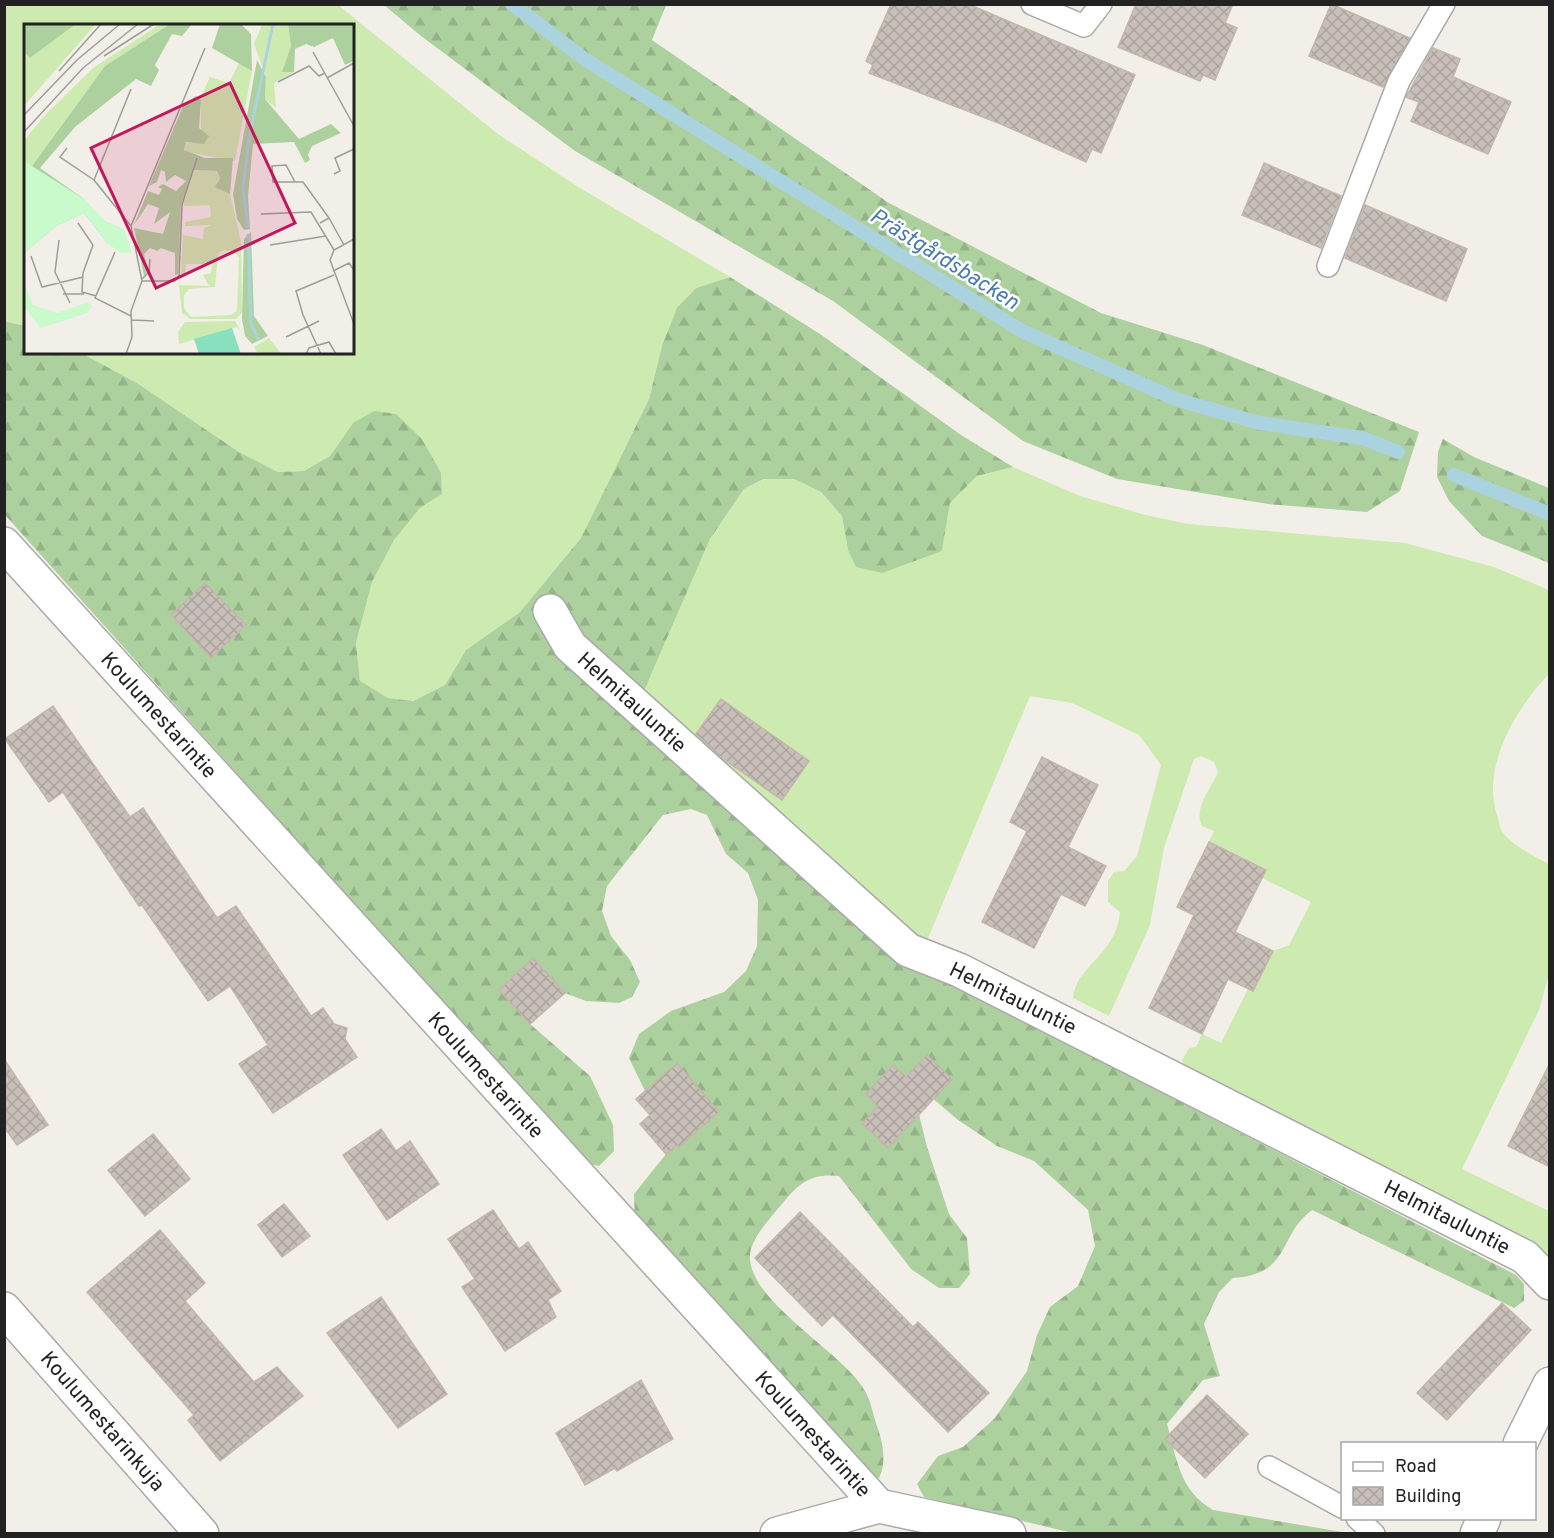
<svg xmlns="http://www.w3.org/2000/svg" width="1554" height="1538" font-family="Overpass,sans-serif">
<defs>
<pattern id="forest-firs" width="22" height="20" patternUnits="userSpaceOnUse" patternTransform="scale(1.5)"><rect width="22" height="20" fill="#add19e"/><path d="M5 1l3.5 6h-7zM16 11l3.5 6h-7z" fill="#95b388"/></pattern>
<pattern id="building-cross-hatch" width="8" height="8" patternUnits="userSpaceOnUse" patternTransform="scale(1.5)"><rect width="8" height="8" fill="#c7bfb8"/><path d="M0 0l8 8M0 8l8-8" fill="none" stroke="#aba49e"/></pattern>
</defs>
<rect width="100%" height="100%" fill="#f2efe9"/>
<g fill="#cdebb0">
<path d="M 5,5 L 338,5 L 498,134 L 580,188 L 730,277 L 696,288 L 662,346 L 649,399 L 581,538 L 520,612 L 466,650 L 445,685 L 412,701 L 388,698 L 360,682 L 356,643 L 372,582 L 394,540 L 420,508 L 442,494 L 353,423 L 330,456 L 304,471 L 278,472 L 239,452 L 137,383 L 81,353 L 352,352 L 352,26 L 26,26 L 25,326 L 5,321 Z"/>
<path d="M 1013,467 L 1080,496 L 1146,515 L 1188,524 L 1405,543 L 1494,567 L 1549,590 L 1549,674 C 1516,708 1481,767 1497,815 C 1499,821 1500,829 1503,833 C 1514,846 1535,857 1549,864 L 1549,974 L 1539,1010 L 1462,1169 L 1549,1211 L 1549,1257 L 1530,1242 L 1286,1122 L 1185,1066 L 1182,1060 L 1189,1048 L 1196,1047 L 1202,1034 L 1221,1043 L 1248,989 L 1253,991 L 1273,951 L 1289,945 L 1311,902 L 1262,878 L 1265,870 L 1209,842 L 1214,831 L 1202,826 C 1193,808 1211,789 1218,772 L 1214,762 L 1201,756 L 1194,759 L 1164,848 L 1150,925 L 1109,1016 L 1073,998 C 1076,965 1116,956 1120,912 L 1108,902 L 1108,881 L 1114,872 L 1124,871 L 1137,856 L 1161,765 L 1139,735 L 1072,703 L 1030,696 L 926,943 L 904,927 L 644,691 L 710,539 L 744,489 L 765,479 L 794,479 L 821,492 L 842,516 L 848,550 L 942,551 L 950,503 L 977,476 Z"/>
</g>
<g fill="url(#forest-firs)">
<path d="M 384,5 L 666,5 L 652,40 L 889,203 L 1101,313 L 1203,345 L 1419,432 L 1400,491 L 1367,512 L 1268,504 L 1117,479 L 1023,441 L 833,301 L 575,151 L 421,36 Z"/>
<path d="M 730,277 L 820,334 L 961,435 L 1013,467 L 977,476 L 950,503 L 942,551 L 882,573 L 856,567 L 848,550 L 842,516 L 821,492 L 794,479 L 764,479 L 744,489 L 710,539 L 644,691 L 573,638 L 932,974 L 1516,1275 L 1524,1284 L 1524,1301 L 1514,1308 L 1312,1210 C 1277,1236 1292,1274 1233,1278 L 1219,1292 L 1204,1324 L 1220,1376 L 1203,1380 L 1167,1424 C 1177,1459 1179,1490 1213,1510 L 1348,1533 L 1072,1533 L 924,1497 L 917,1484 L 938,1456 L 963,1447 L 995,1418 L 1027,1371 L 1037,1335 L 1050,1307 L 1078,1286 L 1095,1246 L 1088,1210 L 1034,1161 L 997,1146 L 958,1120 L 924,1091 L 916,1102 L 927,1147 L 949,1214 L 967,1238 L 970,1274 L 959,1288 L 939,1288 L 911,1269 L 839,1176 C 811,1173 799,1183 782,1204 C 771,1217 756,1233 751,1249 C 738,1296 844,1352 865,1391 C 871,1401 873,1415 877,1426 C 883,1443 887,1461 879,1478 L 869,1477 L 635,1224 L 634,1194 L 666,1154 L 677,1145 L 679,1147 L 719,1112 L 677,1064 L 645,1091 L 629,1058 L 639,1034 L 671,1011 L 724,992 L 746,971 L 757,946 L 758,900 L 748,873 L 726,854 L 707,815 L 691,809 L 663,815 L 607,886 L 602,911 L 611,936 L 630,960 L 640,982 L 632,997 L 619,1003 L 586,1001 L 565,993 L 533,959 L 499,990 L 530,1024 L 590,1076 L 613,1125 L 614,1151 L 599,1166 L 586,1163 L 5,515 L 4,321 L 25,326 L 26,352 L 81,353 L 137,383 L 239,452 L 278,472 L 304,471 L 330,456 L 353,423 L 374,411 L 396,414 L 422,439 L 441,473 L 442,494 L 420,508 L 394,540 L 372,582 L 356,643 L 360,681 L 388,698 L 413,701 L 445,685 L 466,650 L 520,612 L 581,538 L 649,399 L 662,346 L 677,308 L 696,288 Z"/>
<path d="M 1443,439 L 1474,457 L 1549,488 L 1549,563 L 1482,536 L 1449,501 L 1437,477 L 1438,452 Z"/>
</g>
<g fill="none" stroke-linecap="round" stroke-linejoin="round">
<g stroke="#aad3df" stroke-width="14">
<path d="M 512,4 L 586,60 L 1022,331 L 1178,400 L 1260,423 L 1362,438 L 1398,452"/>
<path d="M 1454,475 L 1550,514"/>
</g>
</g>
<g fill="url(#building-cross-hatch)" stroke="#c4b6ab" stroke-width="1.5">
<path d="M 891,4 L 968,4 L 1135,75 L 1101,153 L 1092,149 L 1086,162 L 1001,124 L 869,73 L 873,65 L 866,61 Z"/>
<path d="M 1136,4 L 1233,4 L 1225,23 L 1237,28 L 1215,80 L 1203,75 L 1200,81 L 1118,47 Z"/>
<path d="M 1331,4 L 1410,38 L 1383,87 L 1309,56 Z"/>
<path d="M 1433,48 L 1460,59 L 1453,77 L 1511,102 L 1488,154 L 1411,121 L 1419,102 L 1406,97 Z"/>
<path d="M 1264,163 L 1341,196 L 1321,248 L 1242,215 Z"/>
<path d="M 1365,205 L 1467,249 L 1446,301 L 1345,258 Z"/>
<path d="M 205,583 L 246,625 L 211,658 L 171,615 Z"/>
<path d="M 721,699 L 809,761 L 782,800 L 722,758 L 696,734 Z"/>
<path d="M 53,706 L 130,817 L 143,808 L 217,918 L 236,906 L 311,1016 L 323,1008 L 334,1024 L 347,1028 L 345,1039 L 357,1057 L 273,1113 L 239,1064 L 268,1045 L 230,986 L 208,1001 L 142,905 L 139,906 L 63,792 L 49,802 L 5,739 Z"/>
<path d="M 1042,757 L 1098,785 L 1068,847 L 1106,866 L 1085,906 L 1061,894 L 1034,948 L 982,922 L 1027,831 L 1010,822 Z"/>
<path d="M 1209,842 L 1266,870 L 1235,932 L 1273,951 L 1253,991 L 1228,979 L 1202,1034 L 1149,1008 L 1194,915 L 1177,907 Z"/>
<path d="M 533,958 L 565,993 L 530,1024 L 499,990 Z"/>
<path d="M 927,1055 L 952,1079 L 888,1148 L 862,1123 L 878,1107 L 866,1094 L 893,1065 L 906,1077 Z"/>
<path d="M 4,1059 L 48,1125 L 17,1145 L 4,1127 Z"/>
<path d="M 677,1063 L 719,1112 L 679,1147 L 677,1145 L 666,1154 L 640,1124 L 650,1115 L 636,1099 Z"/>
<path d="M 1550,1063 L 1550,1167 L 1508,1146 Z"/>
<path d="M 381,1129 L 396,1151 L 410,1141 L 439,1184 L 387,1220 L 343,1155 Z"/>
<path d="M 153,1134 L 190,1179 L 145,1216 L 108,1170 Z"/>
<path d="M 284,1204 L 310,1236 L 282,1257 L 258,1225 Z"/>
<path d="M 493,1210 L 519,1249 L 528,1242 L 561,1291 L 548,1300 L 556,1317 L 505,1351 L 462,1287 L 475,1279 L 448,1239 Z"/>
<path d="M 800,1212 L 913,1327 L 918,1322 L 989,1393 L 948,1432 L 833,1315 L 822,1326 L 755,1258 Z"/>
<path d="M 160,1230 L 205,1283 L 185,1301 L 254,1382 L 277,1367 L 303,1396 L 220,1461 L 188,1420 L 194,1415 L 87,1292 Z"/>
<path d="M 381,1297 L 447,1394 L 398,1428 L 327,1333 Z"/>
<path d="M 1502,1303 L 1531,1330 L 1447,1420 L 1417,1393 Z"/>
<path d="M 641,1380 L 673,1439 L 617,1471 L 615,1468 L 585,1485 L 556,1433 Z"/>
<path d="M 1207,1395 L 1248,1434 L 1205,1478 L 1165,1439 Z"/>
</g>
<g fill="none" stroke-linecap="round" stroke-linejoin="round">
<g stroke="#a9a9a9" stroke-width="24">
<g id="service">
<path d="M 1032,4 L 1084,26 L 1101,4"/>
<path d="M 1328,266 L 1399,81 L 1444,4"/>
<path d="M 1269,1467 L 1342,1507"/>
<path d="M 1357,1518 L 1374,1534"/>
</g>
</g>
<g stroke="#a9a9a9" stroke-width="36">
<g id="minor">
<path d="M 4,544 L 879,1506 L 1009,1534"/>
<path d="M 550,611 L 570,646 L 908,950 L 959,970 L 1525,1257 L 1550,1283"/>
<path d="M 4,1309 L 202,1534"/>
<path d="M 1520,1444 L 1550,1384"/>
<path d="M 777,1534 L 879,1506"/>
<path d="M 1477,1534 L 1484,1518"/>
</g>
</g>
<use href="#service" stroke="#fff" stroke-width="21"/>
<use href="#minor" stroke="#fff" stroke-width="33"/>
</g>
<g text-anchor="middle" stroke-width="5" stroke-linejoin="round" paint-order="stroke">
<g font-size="21" fill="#222" stroke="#fff">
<text transform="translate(632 702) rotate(42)" y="7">Helmitauluntie</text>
<text transform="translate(159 715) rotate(48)" y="7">Koulumestarintie</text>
<text transform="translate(1013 998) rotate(26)" y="7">Helmitauluntie</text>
<text transform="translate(486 1075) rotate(48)" y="7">Koulumestarintie</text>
<text transform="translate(1447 1217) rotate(27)" y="7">Helmitauluntie</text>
<text transform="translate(103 1421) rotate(49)" y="7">Koulumestarinkuja</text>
<text transform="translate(813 1434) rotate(48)" y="7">Koulumestarintie</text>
</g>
<g font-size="22" font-style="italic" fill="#4a7aab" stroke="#fff">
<text transform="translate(945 258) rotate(32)" y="8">Prästgårdsbacken</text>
</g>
</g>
<g transform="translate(24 24)">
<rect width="330" height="330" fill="#f2efe9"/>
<path d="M 52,0 L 72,0 L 0,82 L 0,28 L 6,34 ZM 136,0 L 146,0 L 81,42 L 8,142 L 0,147 L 0,117 L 19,93 L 69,44 ZM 238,0 L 264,0 L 267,22 L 259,47 L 270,48 L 250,59 L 252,84 L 241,75 L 242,53 L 230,20 ZM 216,37 L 228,47 L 211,137 L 162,128 L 159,120 L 177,118 L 177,73 L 186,53 L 205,59 ZM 170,146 L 193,147 L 196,154 L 192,159 L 206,170 L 217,218 L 218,289 L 212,295 L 166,295 L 158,289 L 155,261 L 185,262 L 179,251 L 187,249 L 188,240 L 162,240 L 161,251 L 157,253 L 159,211 L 179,215 L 180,204 L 188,201 L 161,202 L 161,198 L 187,193 L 186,181 L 159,182 ZM 200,226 L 211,228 L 215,234 L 213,287 L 207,291 L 167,293 L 160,284 L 160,271 L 165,265 L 191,263 L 194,230 ZM 211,297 L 218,309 L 213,303 L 155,320 L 154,308 L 161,298 ZM 245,314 L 257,330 L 234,330 L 230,323 Z" fill="#cdebb0" fill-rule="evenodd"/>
<path d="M 0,0 L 52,0 L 6,34 L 0,28 ZM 146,0 L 168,0 L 158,12 L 148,10 L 131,41 L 135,46 L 127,62 L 112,55 L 51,103 L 16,144 L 60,175 L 83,219 L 60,189 L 32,202 L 0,229 L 0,147 L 8,142 L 81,42 ZM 196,0 L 217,0 L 227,10 L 228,47 L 188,24 ZM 264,0 L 330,0 L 330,37 L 321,41 L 309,14 L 290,23 L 282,20 L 271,25 L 270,48 L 258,48 L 267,22 ZM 233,36 L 242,53 L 241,75 L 275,115 L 307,100 L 317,109 L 288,122 L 284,131 L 286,136 L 281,139 L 270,118 L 229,120 L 224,172 L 226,205 L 220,206 L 213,195 L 209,170 ZM 172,72 L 177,76 L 175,104 L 185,112 L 180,120 L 162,118 L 160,126 L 181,134 L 209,134 L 206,170 L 191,163 L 196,154 L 193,147 L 170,146 L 157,181 L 154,250 L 151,251 L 151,229 L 137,224 L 133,227 L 126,224 L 120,230 L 124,247 L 120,252 L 110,204 L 139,210 L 146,188 L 130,200 L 135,184 L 124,180 L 110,201 L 124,167 L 135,171 L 138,165 L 134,163 L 139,160 L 152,167 L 162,157 L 151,151 L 142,158 L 141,148 L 137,146 L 133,158 L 125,162 L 160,80 ZM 227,208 L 230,292 L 244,312 L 228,320 L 221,312 L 218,295 L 220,215 Z" fill="#add19e"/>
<path d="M 0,137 L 60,175 L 81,197 L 100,205 L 108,229 L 97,229 L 83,219 L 60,189 L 32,202 L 0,229 ZM 0,259 L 9,281 L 34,289 L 64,278 L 68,282 L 63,289 L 17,304 L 0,283 Z" fill="#c8facc"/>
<path d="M 208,304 L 217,330 L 175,330 L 170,315 Z" fill="#88e0be"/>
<path fill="none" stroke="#aad3df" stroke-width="3" d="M 224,204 L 219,165 L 225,114 L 249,0M 224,210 L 227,299 L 234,315"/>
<path fill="none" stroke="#9f9d99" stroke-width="1.5" d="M 289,28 L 330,102M 80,32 L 130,0M 35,47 L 77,0M 303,54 L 330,39M 254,58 L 285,42 L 295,52 L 301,49M 0,91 L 53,36 L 96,0M 0,108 L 59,44 L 114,0M 43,124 L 36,133 L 70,156M 310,150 L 316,147 L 311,134 L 330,125M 271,158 L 249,158 L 248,142 L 262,141 L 271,158 L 279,158 L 305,194M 237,190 L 287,188 L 310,226M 54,199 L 69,221 L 59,249 L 58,268 L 72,272M 296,199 L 305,194 L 320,221M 107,202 L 70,156 L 107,65M 330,215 L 310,226 L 306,236 L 330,300M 35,216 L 31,248 L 46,279M 246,221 L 302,212M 91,228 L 71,274 L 107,292M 7,232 L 18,263 L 59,253M 309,247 L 325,239 L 330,246M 118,255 L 125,248 L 126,235M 118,257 L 151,257 L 155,252 L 158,181 L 173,134M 39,270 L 60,270M 108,296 L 130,297M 262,313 L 295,297M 102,330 L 108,313 L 107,287 L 118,257 L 107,202 L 181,24M 282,330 L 285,324 L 305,318 L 312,330M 297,330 L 279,291 L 272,267 L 310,251"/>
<path fill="#c2185b" fill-opacity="0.15" stroke="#c2185b" stroke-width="3" d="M 206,59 L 271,199 L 132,264 L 67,124 Z"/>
<rect width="330" height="330" fill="none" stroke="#222" stroke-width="3"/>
</g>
<rect width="1554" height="1538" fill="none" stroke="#222222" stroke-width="12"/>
<rect x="1341" y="1442" width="195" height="78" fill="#ffffff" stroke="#a7a7a7" stroke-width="1.5"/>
<rect x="1353" y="1462" width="30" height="9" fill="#ffffff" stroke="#a7a7a7" stroke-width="1.5"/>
<text x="1395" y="1472" font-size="18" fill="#222222">Road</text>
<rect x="1353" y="1487" width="30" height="18" fill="url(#building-cross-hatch)" stroke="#a7a7a7" stroke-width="1.5"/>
<text x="1395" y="1502" font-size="18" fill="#222222">Building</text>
</svg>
